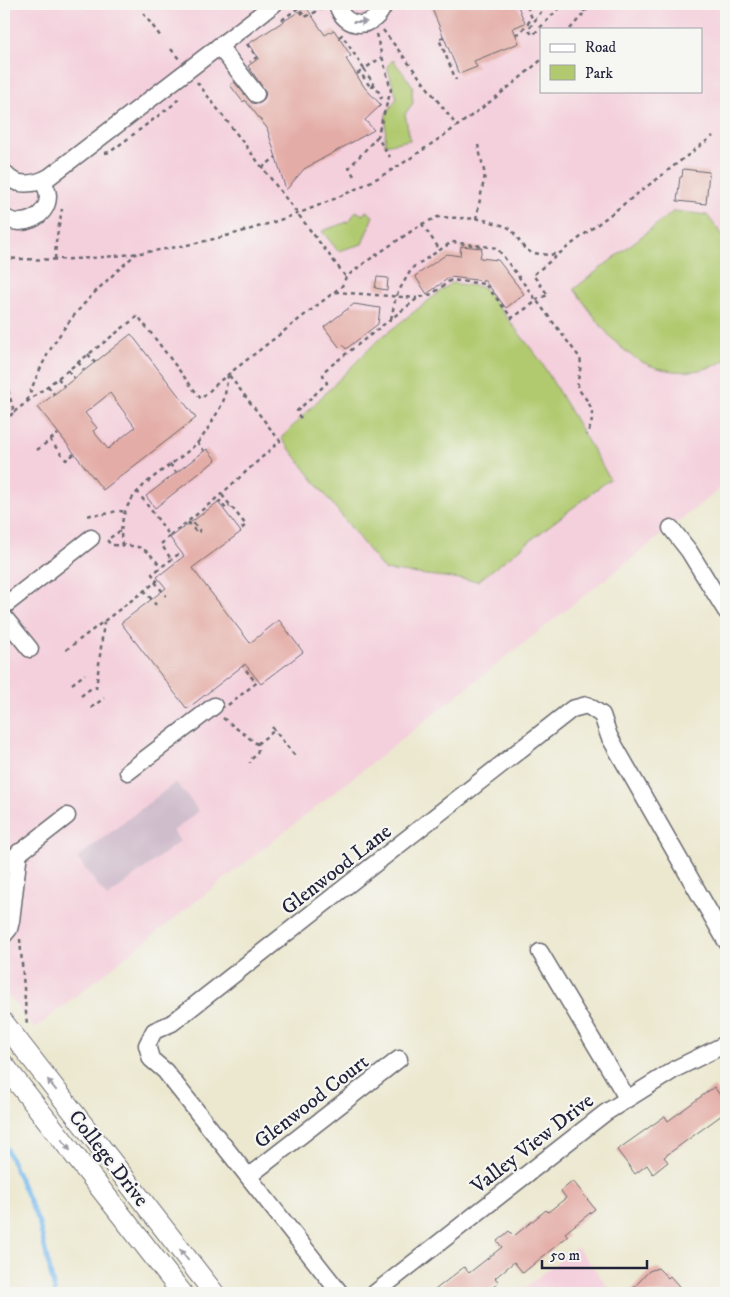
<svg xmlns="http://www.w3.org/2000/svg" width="730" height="1297" font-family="'IM FELL DW Pica',serif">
<rect width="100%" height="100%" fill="#f6f6f2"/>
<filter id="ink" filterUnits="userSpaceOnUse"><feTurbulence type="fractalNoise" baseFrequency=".02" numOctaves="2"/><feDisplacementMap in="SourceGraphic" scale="10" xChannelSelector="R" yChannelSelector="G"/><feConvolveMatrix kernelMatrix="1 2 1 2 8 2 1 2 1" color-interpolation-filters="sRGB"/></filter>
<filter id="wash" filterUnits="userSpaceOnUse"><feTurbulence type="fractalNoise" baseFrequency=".0096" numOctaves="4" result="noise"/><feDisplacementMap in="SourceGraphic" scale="20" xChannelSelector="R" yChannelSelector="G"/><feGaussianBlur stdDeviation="1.12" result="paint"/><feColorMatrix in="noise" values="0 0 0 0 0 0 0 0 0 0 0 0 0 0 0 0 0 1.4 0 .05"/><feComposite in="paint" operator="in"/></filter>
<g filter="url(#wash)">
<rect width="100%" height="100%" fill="#ece8d0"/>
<g fill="#f4cfdc" fill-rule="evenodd">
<path d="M 19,4 L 726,4 L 726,484 L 34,1029 L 4,990 L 4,15 ZM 541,29 L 701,29 L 701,91 L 541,91 Z"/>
<path d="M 577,1247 L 613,1293 L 518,1293 Z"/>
</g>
<path fill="#d0bdcc" d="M 176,782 L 199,811 L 173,831 L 180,841 L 107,897 L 77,858 Z"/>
<g fill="#b1ca6f" stroke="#6a7655">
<path d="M 393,60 L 413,86 L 412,93 L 413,103 L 405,114 L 410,140 L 385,145 L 386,114 L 397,98 L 387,66 Z"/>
<path d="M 356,211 L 363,215 L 366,211 L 373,216 L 362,244 L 338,251 L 322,231 L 350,221 Z"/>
<path d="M 674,211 L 707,215 L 726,240 L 726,360 C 711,369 692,373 674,371 C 623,366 602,326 574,289 Z"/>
<path d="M 451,283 L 483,287 L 540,360 L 610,479 L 478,581 L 384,570 L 281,438 L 378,340 Z"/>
</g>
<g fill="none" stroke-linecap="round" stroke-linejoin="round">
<path stroke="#79bbef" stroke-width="4.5" d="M 4,1143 L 39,1223 L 55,1293"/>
</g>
<g id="blocks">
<g fill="#e4aca6" fill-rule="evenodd">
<path d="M 430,4 L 517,4 L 525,23 L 513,28 L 519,43 L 474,61 L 477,67 L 459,74 Z"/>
<path d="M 306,7 L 325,35 L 334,30 L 351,56 L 346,59 L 365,88 L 381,105 L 365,120 L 374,130 L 304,169 L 286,190 L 267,128 L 245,100 L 243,102 L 230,85 L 234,82 L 252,103 L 258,104 L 262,102 L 265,97 L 266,92 L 248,66 L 259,58 L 248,44 Z"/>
<path d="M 683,169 L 709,172 L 706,204 L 677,201 L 680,177 L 682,177 Z"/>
<path d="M 461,246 L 482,248 L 480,258 L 498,260 L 524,294 L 506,308 L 485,281 L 450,277 L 427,294 L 415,276 L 447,254 L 460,256 Z"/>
<path d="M 377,277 L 388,278 L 387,290 L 375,288 Z"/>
<path d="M 354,304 L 380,308 L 378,324 L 346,349 L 343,345 L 340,348 L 324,327 Z"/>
<path d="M 131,334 L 196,418 L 103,490 L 38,407 ZM 110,393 L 135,427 L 108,449 L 93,431 L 97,428 L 85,413 Z"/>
<path d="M 207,449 L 216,460 L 155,508 L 146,496 Z"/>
<path d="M 218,502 L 241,532 L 192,568 L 250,643 L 279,620 L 303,652 L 261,684 L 245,664 L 187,709 L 121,623 L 166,588 L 157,577 L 184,556 L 170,538 Z"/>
<path d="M 714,1087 L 726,1103 L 726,1112 L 664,1157 L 668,1162 L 653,1174 L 647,1165 L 635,1174 L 617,1150 L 665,1116 L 668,1121 Z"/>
<path d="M 573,1181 L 595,1209 L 565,1233 L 568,1236 L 523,1273 L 514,1262 L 495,1278 L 499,1282 L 486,1293 L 431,1293 L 464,1267 L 469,1273 L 502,1247 L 497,1241 L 509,1231 L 514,1236 L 546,1210 L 548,1212 L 566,1198 L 561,1191 Z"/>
<path d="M 658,1268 L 668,1278 L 670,1276 L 685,1293 L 629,1293 L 649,1271 Z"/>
</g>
</g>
</g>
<g filter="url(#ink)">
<use href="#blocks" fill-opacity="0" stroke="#69676f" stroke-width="1"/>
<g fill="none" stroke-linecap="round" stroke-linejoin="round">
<g stroke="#69676f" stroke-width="19">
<g id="minor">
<path d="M 337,4 C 344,31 376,30 384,4"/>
<path d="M 219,46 L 256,94"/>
<path d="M 4,172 C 14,188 35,185 49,177 L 274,4"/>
<path d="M 4,217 C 20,229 48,218 48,196 C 48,191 45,186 43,181"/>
<path d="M 671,528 L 689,551 L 726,611"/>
<path d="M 4,606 L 91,538"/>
<path d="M 4,617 L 30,649"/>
<path d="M 128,772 L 214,706"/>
<path d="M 4,865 L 67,816"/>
<path d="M 4,935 L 9,929 L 11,921 L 19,852"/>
<path d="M 540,952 L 627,1098"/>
<path d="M 249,1176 L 399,1059"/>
<path d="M 340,1293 L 165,1071 L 151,1059 L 147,1045 L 154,1031 L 172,1023 L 572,709 L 587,705 L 602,715 L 609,736 L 726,941"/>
<path d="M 375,1293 L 605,1113 L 677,1068 L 726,1044"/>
</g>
</g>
<g stroke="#69676f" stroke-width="22">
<g id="major">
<path d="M 4,1023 L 214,1293"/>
<path d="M 4,1065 L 182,1293"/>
</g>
</g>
<g stroke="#69676f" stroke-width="2.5" stroke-dasharray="4 4" stroke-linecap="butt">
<path d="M 538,4 L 541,12 L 528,30 L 533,35 L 563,4"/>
<path d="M 576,4 L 586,12"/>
<path d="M 143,13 L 161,37"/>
<path d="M 282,20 L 298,8 L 305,17 L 324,8"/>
<path d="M 570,29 L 592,4"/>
<path d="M 383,30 L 457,126"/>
<path d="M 376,34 L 391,90 L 377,137 L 390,157"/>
<path d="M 516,34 L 520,33 L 532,18 L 526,4"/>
<path d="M 339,37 L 342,35 L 364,69 L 382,57"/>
<path d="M 444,37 L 439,39 L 456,80"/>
<path d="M 247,44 L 257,57 L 250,62"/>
<path d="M 171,49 L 179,59"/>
<path d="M 364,69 L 382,97 L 378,101"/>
<path d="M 357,74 L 360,72 L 371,88 L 374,85"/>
<path d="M 197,82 L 346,277"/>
<path d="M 105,153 L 110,152 L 174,104 L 180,97"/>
<path d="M 262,168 L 276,157"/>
<path d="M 354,176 L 349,168 L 377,137"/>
<path d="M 476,219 L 485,175 L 478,145"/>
<path d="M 422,224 L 440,250"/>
<path d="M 4,258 C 129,267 273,235 383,175 C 403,164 421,151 440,138 C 475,114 509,88 541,60"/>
<path d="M 55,259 L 56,242 L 62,209"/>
<path d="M 335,292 L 417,298"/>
<path d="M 391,319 L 396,296 L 412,268 L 452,242 L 497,248 L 580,358 C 583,369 575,380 579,389 C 580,392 584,396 586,399 C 595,411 593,422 587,435"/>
<path d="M 88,354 L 95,363"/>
<path d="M 78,362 L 84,370"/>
<path d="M 68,370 L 74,378"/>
<path d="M 4,375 L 14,412 L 10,416"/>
<path d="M 58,378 L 64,386"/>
<path d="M 48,386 L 54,394"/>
<path d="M 27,401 C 51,333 84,300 137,253"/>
<path d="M 14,412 L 138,316 L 201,399 L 221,380 L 342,286 L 346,277 L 367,261 L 422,224 L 438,217 L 481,219 L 505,226 L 511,229 L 525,249 L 532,253 L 550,255 L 560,253 L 713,136"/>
<path d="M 301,418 L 297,414 L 297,411 L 327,383 L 323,375 L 324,371 L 418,298 L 432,294 L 451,280 L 485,284 L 512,318 L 537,301 L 537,299 L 548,295 L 533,275 L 559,254"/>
<path d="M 50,440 L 58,434"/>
<path d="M 197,442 L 204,451"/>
<path d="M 37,450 L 50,440 L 66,460 L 74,454"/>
<path d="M 170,464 L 176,472"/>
<path d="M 137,491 L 170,536 L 218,497 L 280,441 L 228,374"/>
<path d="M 222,495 L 246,525 L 240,530"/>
<path d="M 218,503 L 220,501 L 226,509 L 230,506"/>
<path d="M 88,516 C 94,513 99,515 105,514 C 113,513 117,509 125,512"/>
<path d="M 188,522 L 197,533 L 200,531 L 193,523 L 195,522"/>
<path d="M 120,531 L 107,540 L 111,545 C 139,546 143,544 161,567"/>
<path d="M 170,536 L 161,544 L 171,559"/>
<path d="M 122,546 C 114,487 166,475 199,441 C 205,435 219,410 223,402 C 226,394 226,384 228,376"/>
<path d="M 155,582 L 166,596"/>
<path d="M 144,590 L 156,605"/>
<path d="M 66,650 L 157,581 L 152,574 L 180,553"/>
<path d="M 72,684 L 85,674"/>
<path d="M 96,689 L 104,622"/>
<path d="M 81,696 L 94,686"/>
<path d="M 228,705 L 256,683 L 243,666"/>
<path d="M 91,708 L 104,698"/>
<path d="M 223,718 L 257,744 C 260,751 256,756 250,760 L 250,763"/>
<path d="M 272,727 L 295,756"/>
<path d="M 257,744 L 275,730"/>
<path d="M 20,939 L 27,1025"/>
</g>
<use href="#minor" stroke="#fff" stroke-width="16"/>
<use href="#major" stroke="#fff" stroke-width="20"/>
</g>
<defs><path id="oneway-solid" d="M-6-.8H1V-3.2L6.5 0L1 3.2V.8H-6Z" transform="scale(1.25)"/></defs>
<g fill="#9c9ca7">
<use href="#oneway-solid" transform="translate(360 22)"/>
<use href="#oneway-solid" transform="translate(52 1085) rotate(-128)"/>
<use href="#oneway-solid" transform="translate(66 1145) rotate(52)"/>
<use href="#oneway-solid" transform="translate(184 1255) rotate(-128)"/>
</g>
</g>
<g text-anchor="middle" stroke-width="4.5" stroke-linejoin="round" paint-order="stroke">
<g font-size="21" fill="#22223b" stroke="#f6f6f2">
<text transform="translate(336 869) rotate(-38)" y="7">Glenwood Lane</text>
<text transform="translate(311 1101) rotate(-38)" y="7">Glenwood Court</text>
<text transform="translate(532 1143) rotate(-38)" y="7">Valley View Drive</text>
<text transform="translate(109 1158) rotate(52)" y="7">College Drive</text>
</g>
</g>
<rect width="730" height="1297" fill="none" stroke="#f6f6f2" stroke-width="20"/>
<rect x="540" y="28" width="162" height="65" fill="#f6f6f2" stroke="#a1a1a9"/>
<rect x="550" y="44" width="25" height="8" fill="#ffffff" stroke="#a1a1a9"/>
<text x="585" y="52" font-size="15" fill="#22223b">Road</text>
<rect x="550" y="65" width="25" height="15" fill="#b1ca6f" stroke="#a1a1a9"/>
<text x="585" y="78" font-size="15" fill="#22223b">Park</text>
<path d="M542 1260v8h105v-8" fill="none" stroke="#22223b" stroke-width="2.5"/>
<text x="550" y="1260" font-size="15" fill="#22223b" stroke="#f6f6f2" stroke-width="4" paint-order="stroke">50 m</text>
</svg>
